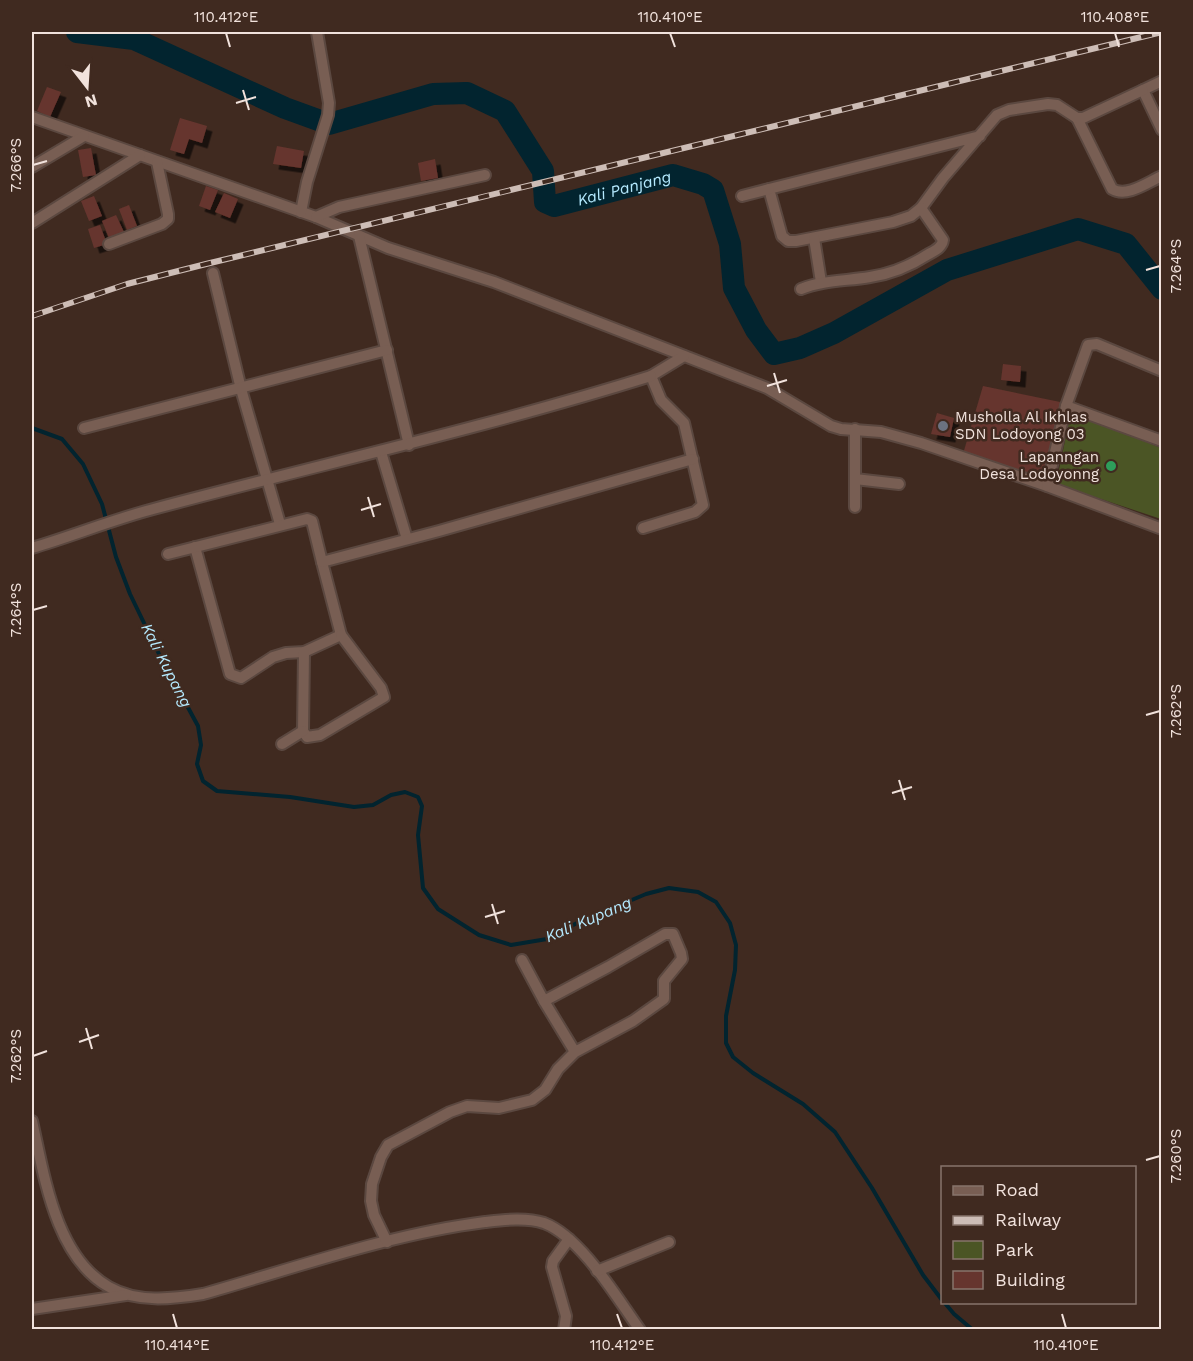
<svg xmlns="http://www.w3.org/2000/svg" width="1193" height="1361" font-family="'Work Sans',sans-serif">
<defs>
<filter id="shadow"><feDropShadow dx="5.5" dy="5.5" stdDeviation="0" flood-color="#0009"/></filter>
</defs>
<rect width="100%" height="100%" fill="#402a20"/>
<path fill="#4b5525" d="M 1071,412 L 1161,448 L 1161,519 L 1056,484 Z"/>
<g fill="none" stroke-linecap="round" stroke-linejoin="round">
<g stroke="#02242f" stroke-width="4">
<path d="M 32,428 L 62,439 L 83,464 L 102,504 L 116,557 L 130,594 L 159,654 L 198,726 L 201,745 L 197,764 L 203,781 L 217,791 L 290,797 L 354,807 L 373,805 L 391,795 L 405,792 L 418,797 L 422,806 L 418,835 L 423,888 L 438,909 L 479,935 L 511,945 L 547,939 L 577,923 L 646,894 L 669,888 L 698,892 L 716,902 L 730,923 L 736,945 L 735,970 L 726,1016 L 726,1043 L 733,1057 L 753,1073 L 803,1104 L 835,1132 L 872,1188 L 923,1275 L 942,1300"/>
<path d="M 944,1302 L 954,1314 L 973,1330"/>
</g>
<path stroke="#02242f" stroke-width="22" id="s1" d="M 77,32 L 134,39 L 285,108 L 329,124 L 433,94 L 467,93 L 505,111 L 543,171 L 545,202 L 554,206 L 673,175 L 703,184 L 713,190 L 730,244 L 734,288 L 756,330 L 774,354 L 800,348 L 834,333 L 947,270 L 1078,229 L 1126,244 L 1162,289"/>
</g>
<g fill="#66352e" filter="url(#shadow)">
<path d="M 47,87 L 61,92 L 50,117 L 37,111 Z"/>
<path d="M 180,118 L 207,126 L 202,143 L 189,139 L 184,154 L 170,150 Z"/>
<path d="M 277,146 L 304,151 L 301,168 L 273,164 Z"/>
<path d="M 91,148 L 96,175 L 83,177 L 78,150 Z"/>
<path d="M 435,159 L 438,178 L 421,181 L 418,163 Z"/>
<path d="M 206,186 L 218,190 L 210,210 L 199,206 Z"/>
<path d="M 224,193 L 238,199 L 230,218 L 215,212 Z"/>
<path d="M 94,196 L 102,216 L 89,221 L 81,201 Z"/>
<path d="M 129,205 L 137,226 L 127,230 L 119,209 Z"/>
<path d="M 116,215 L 124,232 L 109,238 L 102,221 Z"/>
<path d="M 100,225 L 107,244 L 94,248 L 88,229 Z"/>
<path d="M 1003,364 L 1021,366 L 1020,382 L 1001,380 Z"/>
<path d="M 983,386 L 1065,403 L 1046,483 L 963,454 Z"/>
<path d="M 937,413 L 954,418 L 950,437 L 931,434 Z"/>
</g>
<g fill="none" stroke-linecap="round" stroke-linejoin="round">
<g stroke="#5b4840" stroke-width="14">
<g id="minor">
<path d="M 1162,81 L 1143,90 L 1162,130"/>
<path d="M 32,117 L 316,217 L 388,248 L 494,282 L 767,388 L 831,426 L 841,429 L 881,432 L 921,443 L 1047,486 L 1162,529"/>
<path d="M 1077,118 L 1112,189 C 1127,198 1148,182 1162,176"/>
<path d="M 980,136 L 769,189 L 782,236 L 788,241 L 796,241 L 893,222 L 911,216 L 921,208 L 943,178 L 997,115 L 1009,110 L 1048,104 L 1057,105 L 1077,118 L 1083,118 L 1143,90"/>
<path d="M 32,167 L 84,136"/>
<path d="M 742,196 L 769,189"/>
<path d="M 301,212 L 307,182 L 328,115 L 329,103 L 317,32"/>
<path d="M 316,217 L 339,207 L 485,175"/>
<path d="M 32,223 L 140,155"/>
<path d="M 359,236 L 409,445"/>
<path d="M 814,238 L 821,282"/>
<path d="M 109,244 L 162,224 L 168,219 L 168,214 L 157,162"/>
<path d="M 213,273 L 241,389 L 280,524"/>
<path d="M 801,289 C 823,280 847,281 870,277 C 890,274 910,266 927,255 C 934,251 942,248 943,240 L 921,208"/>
<path d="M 1066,406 L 1162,441"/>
<path d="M 84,428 L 387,350"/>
<path d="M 381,452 L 407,539"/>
<path d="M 855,479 L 899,484"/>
<path d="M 1047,486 L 1066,406 L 1088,345 L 1097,344 L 1162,371"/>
<path d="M 855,507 L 855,429"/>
<path d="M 643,528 L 695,512 L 703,505 L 684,423 L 661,400 L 651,376 L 684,356"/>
<path d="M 195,547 L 230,674 L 241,678 L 273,657 L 286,653 L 304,652 L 341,635 L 322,562"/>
<path d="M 32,548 C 73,536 114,519 157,508 C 322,464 488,427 651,376"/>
<path d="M 168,554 L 307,519 L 312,521 L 322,562 L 439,531 L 693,459"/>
<path d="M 304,652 L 303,731 L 307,737 L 320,735 L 384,697 L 381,688 L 341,635"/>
<path d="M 282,744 L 303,731"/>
<path d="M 522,960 L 544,1001"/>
<path d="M 32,1121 C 44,1174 55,1257 109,1287 C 137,1303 172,1299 203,1294 C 295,1268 390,1234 485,1222 C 503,1220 526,1217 544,1223 C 581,1237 617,1298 640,1330"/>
<path d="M 387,1242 L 374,1215 L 371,1201 L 372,1184 L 381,1157 L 388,1145 L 450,1112 L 467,1106 L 499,1108 L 532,1100 L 545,1090 L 558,1069 L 575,1052 L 633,1021 L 664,999 L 664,981 L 682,959 L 681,953 L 673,934 L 665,934 L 608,967 L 544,1001 L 575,1052"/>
<path d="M 597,1271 L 669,1242"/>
<path d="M 32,1309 L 126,1295"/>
<path d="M 564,1330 L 566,1316 L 552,1267 L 553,1261 L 569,1239"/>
</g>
</g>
<use href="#minor" stroke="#785e53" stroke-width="10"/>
<g stroke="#cdbdb6" stroke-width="6">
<path id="rail" d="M 32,316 L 127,284 L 206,264 L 1162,32"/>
</g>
<use href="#rail" stroke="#402a20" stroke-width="4" stroke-dasharray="11" stroke-linecap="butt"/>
</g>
<path fill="none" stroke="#f1e2dc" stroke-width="2" d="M 226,33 L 230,47M 670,33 L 675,47M 1115,33 L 1119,47M 243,90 L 249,110M 236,103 L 256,97M 33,165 L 47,161M 1146,270 L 1160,266M 774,373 L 780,393M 767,386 L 787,380M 368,497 L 374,517M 361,510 L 381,504M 33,610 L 47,606M 1146,715 L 1160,711M 899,780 L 905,800M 892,793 L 912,787M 492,904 L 498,924M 485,917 L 505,911M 86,1028 L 92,1049M 79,1042 L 99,1035M 33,1056 L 47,1051M 1146,1160 L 1160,1156M 173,1314 L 177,1328M 617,1314 L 622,1328M 1062,1314 L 1066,1328"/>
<circle fill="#6b7280" stroke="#402a20" stroke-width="2" cx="943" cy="426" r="6"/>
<circle fill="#2e9e5b" stroke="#402a20" stroke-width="2" cx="1111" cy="466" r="6"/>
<g text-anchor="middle" stroke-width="5" stroke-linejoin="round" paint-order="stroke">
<g font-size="15" fill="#f1e2dc" stroke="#402a20" text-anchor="start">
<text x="955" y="422">Musholla Al Ikhlas<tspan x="955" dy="17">SDN Lodoyong 03</tspan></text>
<text x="1099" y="462" text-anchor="end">Lapanngan<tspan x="1099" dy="17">Desa Lodoyonng</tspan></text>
</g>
<g font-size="16" font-style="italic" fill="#b5eaff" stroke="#402a20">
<text dy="6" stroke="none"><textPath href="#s1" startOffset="639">Kali Panjang</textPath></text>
<text transform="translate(167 665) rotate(63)" y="6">Kali Kupang</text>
<text transform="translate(588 919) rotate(-23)" y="6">Kali Kupang</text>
</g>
</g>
<rect width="1193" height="1361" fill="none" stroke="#402a20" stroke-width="66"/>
<rect x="941" y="1166" width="195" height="138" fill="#402a20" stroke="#87746b" stroke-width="1.5"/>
<rect x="953" y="1186" width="30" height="9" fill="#785e53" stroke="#87746b" stroke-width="1.5"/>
<text x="995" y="1196" font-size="18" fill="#f1e2dc">Road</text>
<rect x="953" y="1216" width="30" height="9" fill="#cdbdb6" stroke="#87746b" stroke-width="1.5"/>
<text x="995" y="1226" font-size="18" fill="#f1e2dc">Railway</text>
<rect x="953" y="1241" width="30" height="18" fill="#4b5525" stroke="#87746b" stroke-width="1.5"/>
<text x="995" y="1256" font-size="18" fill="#f1e2dc">Park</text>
<rect x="953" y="1271" width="30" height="18" fill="#66352e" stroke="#87746b" stroke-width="1.5"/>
<text x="995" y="1286" font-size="18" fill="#f1e2dc">Building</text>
<g transform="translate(87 87) rotate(163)" stroke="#402a20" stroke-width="4.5" paint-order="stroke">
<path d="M0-4.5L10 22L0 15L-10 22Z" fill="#f1e2dc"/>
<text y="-9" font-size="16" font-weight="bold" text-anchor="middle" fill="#f1e2dc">N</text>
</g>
<rect x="33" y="33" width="1127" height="1295" fill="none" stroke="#f1e2dc" stroke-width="2"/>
<g font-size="15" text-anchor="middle" fill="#f1e2dc">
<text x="226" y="22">110.412°E</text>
<text x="670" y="22">110.410°E</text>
<text x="1115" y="22">110.408°E</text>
<text transform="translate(16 165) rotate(-90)" y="5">7.266°S</text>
<text transform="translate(1176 266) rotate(-90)" y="5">7.264°S</text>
<text transform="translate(16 610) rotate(-90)" y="5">7.264°S</text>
<text transform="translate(1176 711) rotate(-90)" y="5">7.262°S</text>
<text transform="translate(16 1056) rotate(-90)" y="5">7.262°S</text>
<text transform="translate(1176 1156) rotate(-90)" y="5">7.260°S</text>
<text x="177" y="1350">110.414°E</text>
<text x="622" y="1350">110.412°E</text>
<text x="1066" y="1350">110.410°E</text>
</g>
</svg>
